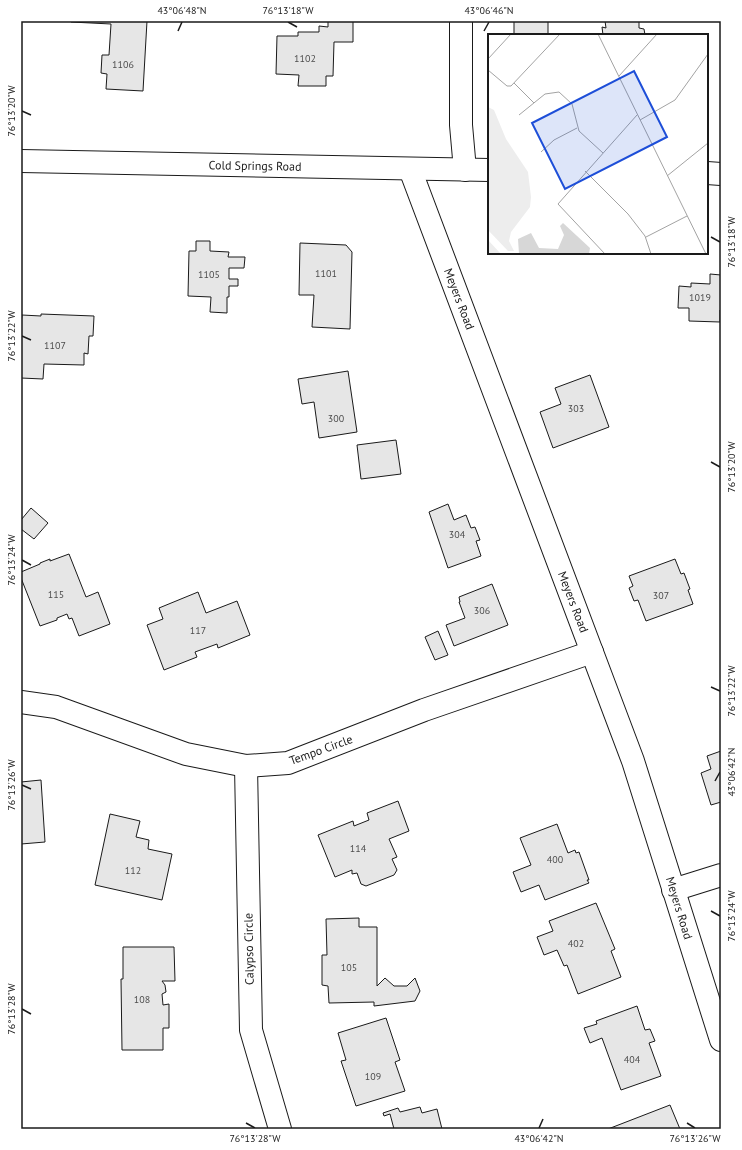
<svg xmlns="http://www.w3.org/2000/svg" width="742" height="1150" font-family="'PT Sans',sans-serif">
<rect width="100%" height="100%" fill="#fff"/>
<g fill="#e6e6e6" stroke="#1a1a1a">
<path d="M 71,21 L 147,21 L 143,91 L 106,89 L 107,74 L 101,73 L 102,55 L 109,55 L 111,24 L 71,22 Z"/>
<path d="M 328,21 L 353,21 L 353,42 L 334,42 L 333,76 L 326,76 L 326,86 L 298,86 L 299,75 L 276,74 L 277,36 L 298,36 L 298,32 L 319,32 L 319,26 L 328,27 Z"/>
<rect x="514" y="21" width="34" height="14"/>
<path d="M 605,21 L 639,21 L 639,28 L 644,29 L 645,35 L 603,35 L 602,27 L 606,28 Z"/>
<path d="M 196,241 L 210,241 L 210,251 L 229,252 L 228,257 L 245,257 L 244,268 L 229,268 L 229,279 L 238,279 L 238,286 L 229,286 L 229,297 L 227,297 L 227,313 L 210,312 L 211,297 L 188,296 L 189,251 L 196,251 Z"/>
<path d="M 300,243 L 346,245 L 352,252 L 350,329 L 312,327 L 314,295 L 299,295 Z"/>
<path d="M 710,274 L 721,275 L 721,310 L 720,310 L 720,322 L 689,321 L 689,308 L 678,308 L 679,286 L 691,287 L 691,283 L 710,284 Z"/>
<path d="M 41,314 L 94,316 L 93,336 L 89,336 L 88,354 L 84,353 L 84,365 L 44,364 L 43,379 L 21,378 L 21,325 L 22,315 L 41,316 Z"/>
<path d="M 348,371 L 357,432 L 319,438 L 314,402 L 302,404 L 298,379 Z"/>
<path d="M 590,375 L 609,427 L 553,448 L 540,412 L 561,404 L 555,388 Z"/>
<path d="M 396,440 L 401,474 L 361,479 L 357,445 Z"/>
<path d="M 448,504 L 454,520 L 466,515 L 471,528 L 475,527 L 480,540 L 476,541 L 481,556 L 448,568 L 429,512 Z"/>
<path d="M 31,508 L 48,523 L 34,539 L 21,529 L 21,520 Z"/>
<path d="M 69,554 L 86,597 L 98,592 L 110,624 L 79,636 L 72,618 L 69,619 L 67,614 L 57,618 L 57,620 L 40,626 L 21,578 L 21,572 L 40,564 L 40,563 L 50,559 L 50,561 Z"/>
<path d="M 675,559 L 681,574 L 684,573 L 690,589 L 688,590 L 693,604 L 646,621 L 638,600 L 634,601 L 629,588 L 633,586 L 629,576 Z"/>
<path d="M 492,584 L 508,625 L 454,646 L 446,625 L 465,618 L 459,602 L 460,602 L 459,597 Z"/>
<path d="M 198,592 L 206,613 L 237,601 L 250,635 L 218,648 L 217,644 L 195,652 L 197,657 L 164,670 L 147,625 L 163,619 L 159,608 Z"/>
<path d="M 438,631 L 448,655 L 435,660 L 425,637 Z"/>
<path d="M 721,751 L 721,802 L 711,805 L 701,773 L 711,769 L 707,756 Z"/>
<path d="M 41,780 L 45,842 L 21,844 L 21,782 Z"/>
<path d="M 398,801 L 409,831 L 389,839 L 397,857 L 392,859 L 397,870 L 394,875 L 366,886 L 361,884 L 357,873 L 352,874 L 352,870 L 335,877 L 318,835 L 353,821 L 354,826 L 369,820 L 367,813 Z"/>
<path d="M 110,814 L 140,821 L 136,837 L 149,840 L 148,849 L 172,854 L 162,900 L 95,885 Z"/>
<path d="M 557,824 L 568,853 L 575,850 L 576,853 L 579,852 L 589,880 L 587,880 L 589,883 L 545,900 L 539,885 L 521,892 L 513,872 L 531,865 L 520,838 Z"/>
<path d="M 596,903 L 615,949 L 611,951 L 621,977 L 578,994 L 567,965 L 564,966 L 557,950 L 544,955 L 537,937 L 553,931 L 549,921 Z"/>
<path d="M 359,918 L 359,927 L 377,927 L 377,986 L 385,978 L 394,986 L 407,986 L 415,978 L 420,991 L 415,1001 L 374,1006 L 374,1002 L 329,1003 L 328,986 L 322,985 L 322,955 L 327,955 L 326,919 Z"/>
<path d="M 123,947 L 174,947 L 175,981 L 162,981 L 165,985 L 166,992 L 162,994 L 163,1005 L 169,1004 L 169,1028 L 163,1028 L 163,1050 L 122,1050 L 121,979 L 123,979 Z"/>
<path d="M 637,1006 L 645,1030 L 650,1029 L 655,1041 L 649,1043 L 661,1076 L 621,1090 L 602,1038 L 590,1043 L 584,1028 L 597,1024 L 596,1021 Z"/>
<path d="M 386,1018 L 400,1060 L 395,1062 L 405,1091 L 356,1106 L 341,1061 L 346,1060 L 338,1033 Z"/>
<path d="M 670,1105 L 680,1129 L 608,1129 Z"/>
<path d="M 420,1107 L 422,1113 L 437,1109 L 442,1129 L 394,1129 L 390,1114 L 384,1116 L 383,1113 L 398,1108 L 400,1112 Z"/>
</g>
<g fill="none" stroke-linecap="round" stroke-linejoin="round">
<g stroke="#1a1a1a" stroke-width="24">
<g id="minor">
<path d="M 461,21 L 461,125 L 465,170"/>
<path d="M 410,169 L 633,761 L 721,1040"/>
<path d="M 21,702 L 56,707 L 186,754 L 246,766 L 288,763 L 424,710 L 592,652"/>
<path d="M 246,766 L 251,1030 L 280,1129"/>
<path d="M 673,890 L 721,875"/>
</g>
</g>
<g stroke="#1a1a1a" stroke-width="24">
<g id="major">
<path d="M 21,161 L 489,170"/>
<path d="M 707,173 L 721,174"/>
</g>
</g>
<use href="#minor" stroke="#fff" stroke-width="22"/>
<use href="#major" stroke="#fff" stroke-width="22"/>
</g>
<path fill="none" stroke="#1a1a1a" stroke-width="1.5" d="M 288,22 L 297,27M 178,31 L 182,22M 484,31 L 489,22M 22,111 L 31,115M 711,237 L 720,242M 22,336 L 31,340M 711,462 L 720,467M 22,560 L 31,565M 711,687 L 720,691M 715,781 L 720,772M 22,785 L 31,789M 711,911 L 720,916M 22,1009 L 31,1014M 246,1123 L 255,1128M 687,1123 L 695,1128M 539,1128 L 543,1119"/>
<g text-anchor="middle" stroke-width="3" stroke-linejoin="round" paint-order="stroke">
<g font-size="10" fill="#4d4d4d">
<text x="305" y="62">1102</text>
<text x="123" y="68">1106</text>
<text x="326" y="277">1101</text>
<text x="209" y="278">1105</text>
<text x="700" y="301">1019</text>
<text x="55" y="349">1107</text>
<text x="576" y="412">303</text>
<text x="336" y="422">300</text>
<text x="457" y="538">304</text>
<text x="56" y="598">115</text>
<text x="661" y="599">307</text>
<text x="482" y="614">306</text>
<text x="198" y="634">117</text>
<text x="358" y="852">114</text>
<text x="555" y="863">400</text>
<text x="133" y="874">112</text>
<text x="576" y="947">402</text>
<text x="349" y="971">105</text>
<text x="142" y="1003">108</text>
<text x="632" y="1063">404</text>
<text x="373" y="1080">109</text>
</g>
<g font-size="12" fill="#1a1a1a" stroke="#fff">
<text transform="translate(255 166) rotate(1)" y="4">Cold Springs Road</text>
<text transform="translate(459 299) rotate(69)" y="4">Meyers Road</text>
<text transform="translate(573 602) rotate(69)" y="4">Meyers Road</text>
<text transform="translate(321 750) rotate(-20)" y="4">Tempo Circle</text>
<text transform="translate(679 908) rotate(73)" y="4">Meyers Road</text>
<text transform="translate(249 949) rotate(-91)" y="4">Calypso Circle</text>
</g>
</g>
<g transform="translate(488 34)">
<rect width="220" height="220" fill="#fff"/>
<path d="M 0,73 L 6,76 L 18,105 L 40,138 L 43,163 L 42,173 L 23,198 L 21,207 L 26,217 L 20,217 L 0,196 ZM 0,205 L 0,206 L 13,220 L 0,220 Z" fill="#ededed"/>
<path d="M 75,189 L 102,214 L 101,220 L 31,220 L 30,205 L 43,199 L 51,214 L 70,215 L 76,201 L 72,192 Z" fill="#d7d7d7"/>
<path fill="none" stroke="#a3a3a3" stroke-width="1" d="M 110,0 L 218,220M 0,25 L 23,0M 0,36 L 19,52 L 23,52 L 72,0M 131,42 L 169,0M 26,49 L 46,69M 31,81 L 57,60 L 71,58 L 84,70 L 91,97 L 115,119M 152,86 L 187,66 L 220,20M 53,118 L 66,106 L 89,94M 97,137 L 140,180 L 157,202 L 163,220M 179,142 L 220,109M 158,203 L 199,182M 117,220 L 70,170 L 149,81"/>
<path fill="#1d4ed8" fill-opacity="0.15" stroke="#1d4ed8" stroke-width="2" d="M 146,37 L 179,103 L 77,155 L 44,89 Z"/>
<rect width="220" height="220" fill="none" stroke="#1a1a1a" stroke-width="2"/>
</g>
<rect width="742" height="1150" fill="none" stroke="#ffffff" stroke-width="44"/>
<rect x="22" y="22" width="698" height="1106" fill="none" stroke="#1a1a1a" stroke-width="1.5"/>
<g font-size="10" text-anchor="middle" fill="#1a1a1a">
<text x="182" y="14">43°06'48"N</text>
<text x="288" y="14">76°13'18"W</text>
<text x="489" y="14">43°06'46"N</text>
<text transform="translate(11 111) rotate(-90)" y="4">76°13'20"W</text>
<text transform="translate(731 242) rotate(-90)" y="4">76°13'18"W</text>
<text transform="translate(11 336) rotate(-90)" y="4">76°13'22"W</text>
<text transform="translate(731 467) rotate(-90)" y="4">76°13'20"W</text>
<text transform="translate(11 560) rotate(-90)" y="4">76°13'24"W</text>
<text transform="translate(731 691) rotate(-90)" y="4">76°13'22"W</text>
<text transform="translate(731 772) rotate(-90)" y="4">43°06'42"N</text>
<text transform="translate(11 785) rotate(-90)" y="4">76°13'26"W</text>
<text transform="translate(731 916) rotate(-90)" y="4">76°13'24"W</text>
<text transform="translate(11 1009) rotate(-90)" y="4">76°13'28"W</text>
<text x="255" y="1142">76°13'28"W</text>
<text x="539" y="1142">43°06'42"N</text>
<text x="695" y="1142">76°13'26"W</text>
</g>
</svg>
